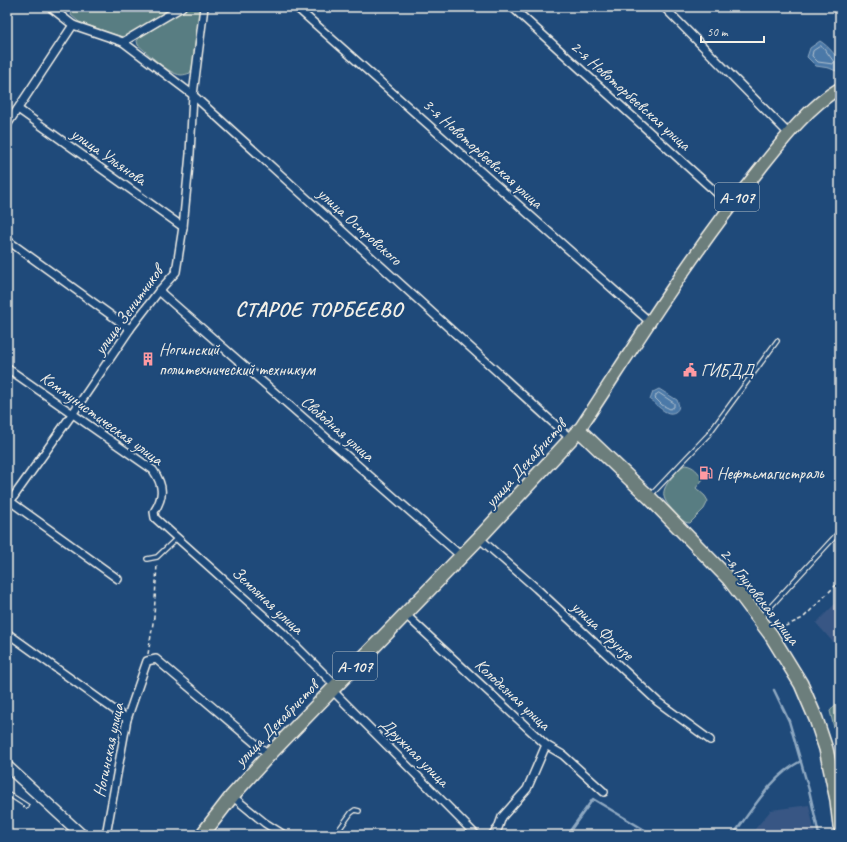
<svg xmlns="http://www.w3.org/2000/svg" width="847" height="842" font-family="Caveat,sans-serif">
<rect width="100%" height="100%" fill="#1f4a7a"/>
<filter id="ink" filterUnits="userSpaceOnUse"><feTurbulence type="fractalNoise" baseFrequency=".025" numOctaves="2"/><feDisplacementMap in="SourceGraphic" scale="8" xChannelSelector="R" yChannelSelector="G"/><feConvolveMatrix kernelMatrix="1 2 1 2 8 2 1 2 1" color-interpolation-filters="sRGB"/></filter>
<g filter="url(#ink)">
<g fill="#375784">
<path d="M 840,599 L 840,650 L 816,623 Z"/>
<path d="M 809,805 L 815,835 L 750,835 L 771,810 Z"/>
</g>
<g fill="#597d82" stroke="#a6b7b5">
<path d="M 74,7 L 177,7 L 128,35 L 122,37 L 79,22 L 71,15 L 73,9 Z"/>
<path d="M 188,7 L 201,7 L 202,9 L 192,68 L 190,73 C 187,74 184,75 181,75 C 168,74 148,53 138,45 L 137,41 L 139,38 Z"/>
<path d="M 685,465 C 694,466 698,472 703,479 L 696,488 L 705,496 L 708,501 L 704,509 L 690,523 C 684,523 681,519 677,515 C 662,499 658,493 674,475 C 677,471 680,467 685,465 Z"/>
<path d="M 838,702 L 840,702 L 840,753 L 830,711 Z"/>
</g>
<g fill="#4c79a8" stroke="#8fa9c2">
<path d="M 820,41 C 828,46 840,58 840,68 L 836,71 L 829,68 L 816,66 L 807,57 L 810,48 Z"/>
<path d="M 659,389 L 677,400 C 679,405 680,409 675,412 C 666,417 657,404 650,400 L 653,392 Z"/>
</g>
<g fill="none" stroke-linecap="round" stroke-linejoin="round">
<g stroke="#b1c1ce" stroke-width="1">
<path d="M 821,46 L 824,48 L 834,62 L 833,64 L 818,62 L 812,56 L 813,51 Z"/>
<path d="M 659,393 L 674,403 L 674,407 L 670,409 L 662,405 L 655,398 L 656,395 Z"/>
</g>
<g stroke="#8fa9c2" stroke-width="2.5">
<path d="M 774,690 L 789,721 L 809,790 L 819,835"/>
<path d="M 567,835 L 593,799 L 653,835"/>
<path d="M 733,835 C 753,809 771,776 801,761"/>
</g>
<g stroke="#f4f1e8" stroke-width="6">
<g id="lane">
<path d="M 651,495 L 708,435 L 777,341"/>
<path d="M 147,559 L 157,557 L 177,538"/>
<path d="M 761,617 L 840,531"/>
<path d="M 7,793 L 27,806"/>
<path d="M 335,835 L 351,813 L 355,810 L 359,811"/>
</g>
</g>
<g stroke="#f4f1e8" stroke-width="10">
<g id="street">
<path d="M 50,7 L 73,25 L 123,42 L 182,7"/>
<path d="M 296,7 L 650,322"/>
<path d="M 512,7 L 730,205"/>
<path d="M 664,7 L 789,134"/>
<path d="M 123,42 L 193,95 L 571,439"/>
<path d="M 18,109 L 183,227"/>
<path d="M 7,125 L 73,25"/>
<path d="M 7,240 L 130,329"/>
<path d="M 159,291 L 461,556"/>
<path d="M 7,368 L 153,470 C 164,486 164,496 154,512 L 155,518 L 282,632 L 336,686"/>
<path d="M 7,499 L 118,579"/>
<path d="M 7,506 L 73,413 L 130,329 L 159,291 L 176,272 L 183,227 L 190,154 L 193,95 L 204,7"/>
<path d="M 479,538 L 536,588 L 658,702 L 710,740"/>
<path d="M 405,614 L 546,745 L 563,755 L 604,792"/>
<path d="M 7,633 L 127,719"/>
<path d="M 332,690 L 476,835"/>
<path d="M 232,796 L 265,823 L 284,835"/>
<path d="M 106,835 L 127,719 L 147,661 L 156,659 L 269,755"/>
<path d="M 492,835 L 498,828 L 502,817 L 527,789 L 546,745"/>
</g>
</g>
<g stroke="#f4f1e8" stroke-width="13">
<path id="secondary" d="M 7,766 L 82,835"/>
</g>
<g stroke="#f4f1e8" stroke-width="14">
<path id="primary" d="M 579,430 C 637,342 693,251 760,169 C 783,140 808,107 840,88"/>
</g>
<g stroke="#f4f1e8" stroke-width="16">
<path id="highway" d="M 202,835 L 232,796 L 269,755 L 479,538 L 579,430 L 649,497 L 729,579 L 771,635 L 801,684 L 816,719 L 826,749 L 837,800 L 840,826"/>
</g>
<g stroke="#f4f1e8" stroke-width="1.5" stroke-dasharray="4 3" stroke-linecap="butt">
<path d="M 779,629 L 803,618 L 840,581"/>
<path d="M 148,654 L 154,617 L 157,564"/>
</g>
<use href="#lane" stroke="#1f4a7a" stroke-width="3.5"/>
<use href="#street" stroke="#1f4a7a" stroke-width="7"/>
<use href="#secondary" stroke="#1f4a7a" stroke-width="10"/>
<use href="#primary" stroke="#6c7e7c" stroke-width="11"/>
<use href="#highway" stroke="#6c7e7c" stroke-width="13"/>
</g>
</g>
<defs>
<g id="building-bare" transform="scale(1.08)"><path d="M-4-6H4V6H1V3H-1V6H-4ZM-2.5-4.3h1.7v1.8h-1.7ZM.8-4.3h1.7v1.8H.8ZM-2.5-1h1.7V.8h-1.7ZM.8-1h1.7V.8H.8Z" fill="#ff9aa2" stroke="#1f4a7a" stroke-width="2.5" paint-order="stroke"/></g>
<g id="civic-bare" transform="scale(1.08)"><path d="M-.6-6.5H3V-4.5H.6V-3L4-1V1h2V6H-6V1h2V-1L-.6-3ZM-1.2 2.5V6h2.4V2.5Z" fill="#ff9aa2" stroke="#1f4a7a" stroke-width="2.5" paint-order="stroke"/></g>
<g id="fuel-bare" transform="scale(1.08)"><path d="M-5.5-6h7V0h2V4h1.3V-2.5L3-4.5l.8-.8L6-3V5H2.5V1h-1V6h-7ZM-4.2-4.7v3.2H.2V-4.7Z" fill="#ff9aa2" stroke="#1f4a7a" stroke-width="2.5" paint-order="stroke"/></g>
</defs>
<g fill-rule="evenodd">
<use href="#building-bare" x="148" y="359"/>
<use href="#civic-bare" x="690" y="370"/>
<use href="#fuel-bare" x="706" y="473"/>
</g>
<g text-anchor="middle" stroke-width="4" stroke-linejoin="round" paint-order="stroke">
<g fill="#1f4a7a" stroke="#b4bfc7" stroke-width="1">
<rect x="715" y="183" width="44" height="28" rx="3"/>
<rect x="333" y="652" width="44" height="28" rx="3"/>
</g>
<g font-size="16" font-weight="bold" fill="#f4f1e8">
<text x="737" y="203">А-107</text>
<text x="355" y="672">А-107</text>
</g>
<g font-size="17" fill="#f4f1e8" stroke="#1f4a7a">
<text transform="translate(631 95) rotate(42)" y="6">2-я Новоторбеевская улица</text>
<text transform="translate(483 153) rotate(42)" y="6">3-я Новоторбеевская улица</text>
<text transform="translate(109 156) rotate(35)" y="6">улица Ульянова</text>
<text transform="translate(360 226) rotate(42)" y="6">улица Островского</text>
<text transform="translate(128 310) rotate(-54)" y="6">улица Зенитчиков</text>
<text transform="translate(102 418) rotate(36)" y="6">Коммунистическая улица</text>
<text transform="translate(338 428) rotate(41)" y="6">Свободная улица</text>
<text transform="translate(525 463) rotate(-48)" y="6">улица Декабристов</text>
<text transform="translate(760 596) rotate(52)" y="6">2-я Глуховская улица</text>
<text transform="translate(268 600) rotate(43)" y="6">Земляная улица</text>
<text transform="translate(603 630) rotate(43)" y="6">улица Фрунзе</text>
<text transform="translate(513 694) rotate(43)" y="6">Колодезная улица</text>
<text transform="translate(276 723) rotate(-46)" y="6">улица Декабристов</text>
<text transform="translate(108 750) rotate(-78)" y="6">Ногинская улица</text>
<text transform="translate(415 752) rotate(45)" y="6">Дружная улица</text>
</g>
<g font-size="17" fill="#f4f1e8" stroke="#1f4a7a" text-anchor="start">
<text x="159" y="355">Ногинский<tspan x="159" dy="20">политехнический техникум</tspan></text>
<text x="701" y="376">ГИБДД</text>
<text x="717" y="479">Нефтьмагистраль</text>
</g>
<g font-size="21" font-weight="bold" letter-spacing="1" fill="#f4f1e8" stroke="#1f4a7a">
<text x="319" y="316">СТАРОЕ ТОРБЕЕВО</text>
</g>
</g>
<rect width="847" height="842" fill="none" stroke="#1f4a7a" stroke-width="24"/>
<rect x="12" y="12" width="823" height="818" fill="none" stroke="#f4f1e8" stroke-width="1.5" filter="url(#ink)"/>
<path d="M701 36v6h63v-6" fill="none" stroke="#f4f1e8" stroke-width="2"/>
<text x="707" y="36" font-size="12" fill="#f4f1e8" stroke="#1f4a7a" stroke-width="3" paint-order="stroke">50 m</text>
</svg>
